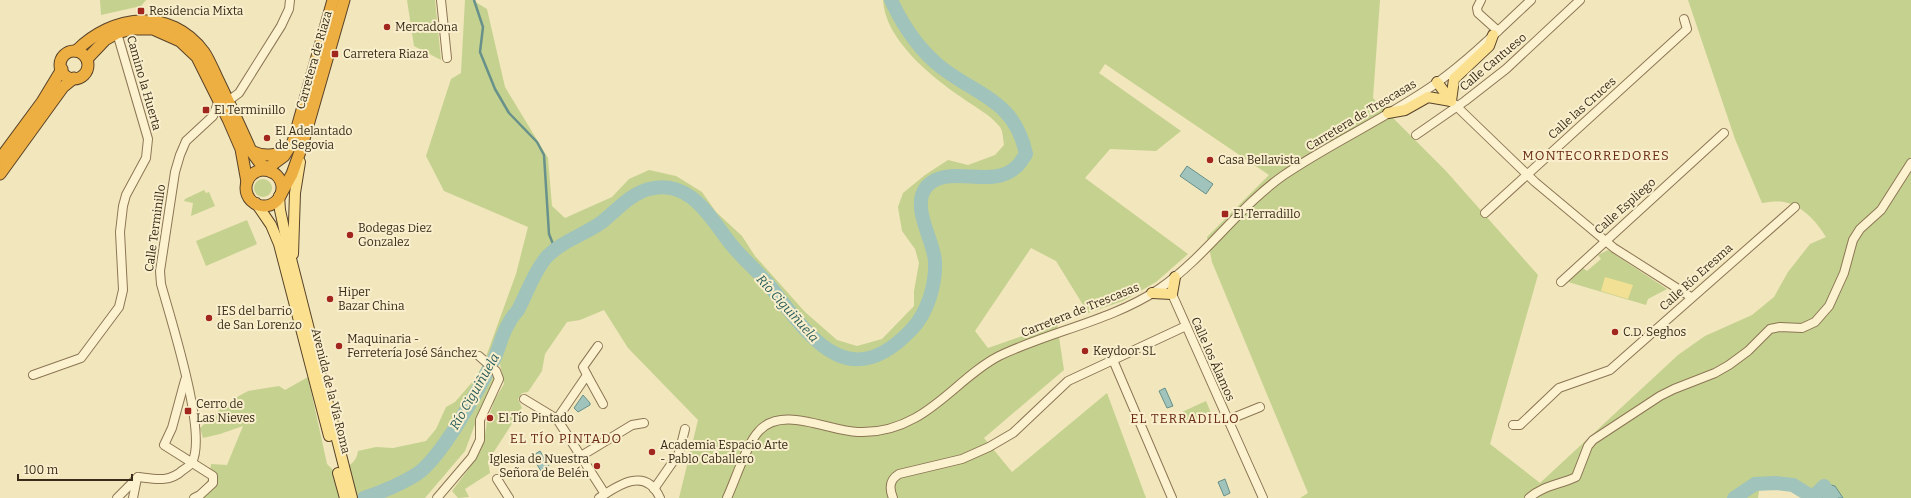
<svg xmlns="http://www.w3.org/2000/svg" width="1911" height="498" font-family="Bitter,serif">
<rect width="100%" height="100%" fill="#f2e6bc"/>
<g fill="#c5d18f">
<path d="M 100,0 L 146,0 L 141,6 L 101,15 Z"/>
<path d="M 407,0 L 435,0 L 441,60 L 414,46 Z"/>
<path d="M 465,0 L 472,0 L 487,9 L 505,87 L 548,158 L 552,206 L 565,218 L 612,197 L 629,179 L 649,170 L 676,176 L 702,192 L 716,212 L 742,236 L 755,256 L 805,312 L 837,340 L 857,346 L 882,339 L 914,306 L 914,291 L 919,263 L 915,249 L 902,231 L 898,207 L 903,193 L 925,175 L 948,160 L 968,165 L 995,155 L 1004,145 C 1003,139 1003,131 1000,127 C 991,115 973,106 961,97 C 930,76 885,39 883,0 L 1380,0 L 1373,98 L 1446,171 L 1538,275 L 1490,444 L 1540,483 L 1678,355 L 1705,336 L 1752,315 L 1774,297 L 1788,272 L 1810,244 L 1826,237 C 1817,222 1802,205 1784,202 C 1777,201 1768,202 1762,203 L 1735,139 L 1688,0 L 1911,0 L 1911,498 L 1814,498 L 1803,490 L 1803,497 C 1790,488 1775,483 1760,484 L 1758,498 L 1300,498 L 1308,493 L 1212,262 L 1207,237 L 1269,175 L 1105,64 L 1099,73 L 1181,131 L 1156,151 L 1110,149 L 1085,178 L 1188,254 L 1156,282 L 1123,301 L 1088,313 L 1056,261 L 1031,248 L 975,331 L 988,348 L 1057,324 L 1064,370 L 984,438 L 1012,472 L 1107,393 L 1146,498 L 679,498 L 698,420 L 628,348 L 604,310 L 580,320 L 567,322 L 545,354 L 542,371 L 528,392 L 522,393 L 518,399 L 522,408 L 488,461 L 490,473 L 465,489 L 469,497 L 458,498 L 452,491 L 467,471 L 484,441 L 487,422 L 494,401 L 504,384 L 500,364 L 493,370 L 495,374 L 493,385 L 481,408 L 465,451 L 425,498 L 188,498 C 205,487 209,484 211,464 L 227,465 L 243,426 L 220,434 L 203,438 L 200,428 L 228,402 L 248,391 L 279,386 L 285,390 L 308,377 L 327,464 L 334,471 C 346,467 356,465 358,451 L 376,447 L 393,448 L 426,441 L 436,429 L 446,407 L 455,402 L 474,380 L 483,365 L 516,274 L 528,227 L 444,191 L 426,156 L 451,79 L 461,73 Z"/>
<circle cx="263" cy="188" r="9"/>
<path d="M 204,190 L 206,193 L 209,192 L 215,206 L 191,216 L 193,203 L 184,201 L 185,199 Z"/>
<path d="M 247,220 L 257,244 L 206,266 L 196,241 Z"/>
<path d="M 1608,250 L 1667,289 L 1648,299 L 1646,305 L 1568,282 L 1583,268 L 1587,271 L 1601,259 L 1598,255 Z"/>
<path d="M 1206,401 L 1211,413 L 1188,424 L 1182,412 Z"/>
</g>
<path fill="#f2e095" d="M 1605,277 L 1633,285 L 1628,299 L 1601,291 Z"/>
<g fill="#a0c3bb" stroke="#67918a">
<path d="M 1187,166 L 1213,184 L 1206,194 L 1180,176 Z"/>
<path d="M 1165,388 L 1173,406 L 1167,408 L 1159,391 Z"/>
<path d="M 583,395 L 590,403 L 590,405 L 578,412 L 574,408 Z"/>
<path d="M 540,451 L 549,466 L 541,471 L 532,456 Z"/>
<path d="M 1225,479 L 1230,493 L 1224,496 L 1218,482 Z"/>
<path d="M 1831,485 L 1835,486 L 1843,498 L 1817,498 Z"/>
</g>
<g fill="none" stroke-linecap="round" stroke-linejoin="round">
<path stroke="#67918a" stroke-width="2.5" d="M 474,0 L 483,27 L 480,52 L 495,89 L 509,113 L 537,142 L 544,155 L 549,234 L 555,249"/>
<g stroke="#a0c3bb" stroke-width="14">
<path d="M 1813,497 L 1824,486 L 1831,498"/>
<path d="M 364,498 C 382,492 401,484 417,474 C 443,456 480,387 495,357 C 500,346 502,333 509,323 C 511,318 515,314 518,310 C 527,293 533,274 545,259 C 559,242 584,235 602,222 C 617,210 630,194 649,189 C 687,179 707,212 727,239 C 739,256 756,269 769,285 C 810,337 848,397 912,329 C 928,312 936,284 935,261 C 933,238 910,206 927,186 C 949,163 992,190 1016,167 C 1020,164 1023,158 1026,154 C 1015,101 980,97 942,68 C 919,50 903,26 891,0"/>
<path d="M 1734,498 L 1755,484 L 1776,483 L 1793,485 L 1814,498"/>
</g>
<g stroke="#8c7654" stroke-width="10">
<g id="minor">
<path d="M 441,0 L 447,58"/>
<path d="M 1481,0 L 1477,8 L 1478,13 L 1498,31"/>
<path d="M 228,101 L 239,93 L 281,26 L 289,9 L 290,0"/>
<path d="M 1451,101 L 1535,182 L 1614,248 L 1691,297"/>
<path d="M 1416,135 L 1465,101 L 1506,69 L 1580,0"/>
<path d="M 1485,213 L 1687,29 L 1684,19"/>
<path d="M 1561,282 L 1724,133"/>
<path d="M 1172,294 L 1263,498"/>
<path d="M 1113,360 L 1172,498"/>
<path d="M 33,375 L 81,358 L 119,307 L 123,290 L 120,232 L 123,206 L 126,195 L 146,158 L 148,139 L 117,33"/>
<path d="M 587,375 L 583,367 L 598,346"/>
<path d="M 185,380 L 172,428 L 164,445 L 213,476 L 213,483 L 200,495 L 194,498"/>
<path d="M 524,399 L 557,419 L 605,494"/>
<path d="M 557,419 L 587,375 L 603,404"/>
<path d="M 1228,420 L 1260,407"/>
<path d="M 1513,425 L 1520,425 L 1559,388 L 1610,370 L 1795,207"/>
<path d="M 581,456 L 632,425 L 644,423"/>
<path d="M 138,477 C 155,479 169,483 183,470 C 186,468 191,465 192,462 C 208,434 170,317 161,284 L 160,271 L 175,172 L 180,155 L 186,141 L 213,116 L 219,100"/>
<path d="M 497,479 L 509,498"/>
<path d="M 654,489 L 679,453 L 685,429"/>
<path d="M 117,498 L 138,477"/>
<path d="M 133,498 L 137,478"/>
<path d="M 437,498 L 472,457 L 480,440 L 480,420 L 499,379 L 496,371 L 479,356"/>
<path d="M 599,498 C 618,485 646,466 660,498"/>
<path d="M 727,498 C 735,481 747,443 759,431 C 782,405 828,431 858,432 C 879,433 897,428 915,418 C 946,401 968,372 999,356 C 1051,331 1111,321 1159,289 C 1206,257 1238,207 1284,175 C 1334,141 1389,117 1438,82 C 1471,58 1501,28 1531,0"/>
<path d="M 893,498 C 889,488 889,480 899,474 L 962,459 L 989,447 L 1013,433 L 1068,381 L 1186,326"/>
<path d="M 1529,498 C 1544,485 1559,485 1576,477 L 1588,446 L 1593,440 L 1660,396 L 1674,389 L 1715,373 L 1729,365 L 1748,351 L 1770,329 L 1780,327 L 1802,328 L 1815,322 L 1829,306 L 1844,273 L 1853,240 L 1860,229 L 1881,210 L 1911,163"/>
</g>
</g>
<g stroke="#594329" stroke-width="12">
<g id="major">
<path d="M 1437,82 L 1451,101"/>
<path d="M 1451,101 L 1454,79 L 1489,46 L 1493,35"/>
<path d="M 1388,113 L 1405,110 L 1428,97 L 1451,101"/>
<path d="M 279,196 L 280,210 L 288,247 L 352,498"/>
<path d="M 256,203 L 271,225 L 279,244 L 329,436"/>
<path d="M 293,254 L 295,193 L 300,162"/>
<path d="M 1152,293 L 1172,294 L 1175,277"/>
<path d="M 338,473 L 345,498"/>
</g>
</g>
<g stroke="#594329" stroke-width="13">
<g id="highway">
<path d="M 76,51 C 112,15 170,6 204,52 C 210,61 214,72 219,82 C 230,105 241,128 251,151 L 260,163 L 271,172"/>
<circle cx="74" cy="65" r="14"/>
<path d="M 87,59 L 105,40 L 117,33 L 132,29 L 153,29 L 180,41 L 197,57 L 228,119 L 241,149 L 247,182"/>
<path d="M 251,151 C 263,157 277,156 287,149"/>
<path d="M 0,159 L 42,102 L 62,69"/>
<path d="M 265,170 L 284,156 L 293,142 L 333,0"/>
<circle cx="264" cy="188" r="18"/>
<path d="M 0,174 L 63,87 L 74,78"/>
<path d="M 281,194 L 292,174 L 302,146 L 344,0"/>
</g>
</g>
<use href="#minor" stroke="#fcf2d0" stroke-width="8"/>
<use href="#major" stroke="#fbe18f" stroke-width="10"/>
<use href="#highway" stroke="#edae42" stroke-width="11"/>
</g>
<g fill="#a1261d" stroke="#f9efcc" stroke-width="1.5">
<rect x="137" y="7" width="8" height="8" rx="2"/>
<circle cx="387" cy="27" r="4"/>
<rect x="331" y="50" width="8" height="8" rx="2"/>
<rect x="202" y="106" width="8" height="8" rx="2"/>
<circle cx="267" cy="138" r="4"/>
<circle cx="1210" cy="160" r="4"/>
<rect x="1221" y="210" width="8" height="8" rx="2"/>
<circle cx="350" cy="235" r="4"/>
<circle cx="330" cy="299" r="4"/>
<circle cx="209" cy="318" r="4"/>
<circle cx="1615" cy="332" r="4"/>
<circle cx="339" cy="346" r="4"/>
<circle cx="1085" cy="351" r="4"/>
<rect x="184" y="407" width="8" height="8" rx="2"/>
<circle cx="490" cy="418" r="4"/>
<circle cx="652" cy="452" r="4"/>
<circle cx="597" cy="466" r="4"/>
</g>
<g text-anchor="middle" stroke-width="4" stroke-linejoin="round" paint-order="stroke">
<g font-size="12" fill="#392b1a" stroke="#f9efcc" text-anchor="start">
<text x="149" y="15">Residencia Mixta</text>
<text x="395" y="31">Mercadona</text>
<text x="343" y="58">Carretera Riaza</text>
<text x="214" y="114">El Terminillo</text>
<text x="275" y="135">El Adelantado<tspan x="275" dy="14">de Segovia</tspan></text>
<text x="1218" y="164">Casa Bellavista</text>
<text x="1233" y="218">El Terradillo</text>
<text x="358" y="232">Bodegas Diez<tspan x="358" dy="14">Gonzalez</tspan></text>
<text x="338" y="296">Hiper<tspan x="338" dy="14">Bazar China</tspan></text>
<text x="217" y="315">IES del barrio<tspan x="217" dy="14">de San Lorenzo</tspan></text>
<text x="1623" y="336">C.D. Seghos</text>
<text x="347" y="343">Maquinaria -<tspan x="347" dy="14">Ferretería José Sánchez</tspan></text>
<text x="1093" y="355">Keydoor SL</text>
<text x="196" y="408">Cerro de<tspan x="196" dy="14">Las Nieves</tspan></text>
<text x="498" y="422">El Tío Pintado</text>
<text x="660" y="449">Academia Espacio Arte<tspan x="660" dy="14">- Pablo Caballero</tspan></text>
<text x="589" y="463" text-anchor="end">Iglesia de Nuestra<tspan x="589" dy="14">Señora de Belén</tspan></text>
</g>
<g font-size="12" fill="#392b1a" stroke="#f9efcc">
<text transform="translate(314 60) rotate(-74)" y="4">Carretera de Riaza</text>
<text transform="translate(1493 62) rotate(-40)" y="4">Calle Cantueso</text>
<text transform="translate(144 83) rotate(74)" y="4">Camino la Huerta</text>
<text transform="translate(1582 108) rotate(-42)" y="4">Calle las Cruces</text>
<text transform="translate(1361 115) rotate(-31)" y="4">Carretera de Trescasas</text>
<text transform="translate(1625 206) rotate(-42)" y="4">Calle Espliego</text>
<text transform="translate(155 228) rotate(-82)" y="4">Calle Terminillo</text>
<text transform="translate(1696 277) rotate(-42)" y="4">Calle Río Eresma</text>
<text transform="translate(1080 310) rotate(-22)" y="4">Carretera de Trescasas</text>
<text transform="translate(1213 359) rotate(66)" y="4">Calle los Álamos</text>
<text transform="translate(331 391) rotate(76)" y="4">Avenida de la Vía Roma</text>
</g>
<g font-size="13" letter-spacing="1" fill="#6b2d15" stroke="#f9efcc">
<text x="1596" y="160">MONTECORREDORES</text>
<text x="1185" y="423">EL TERRADILLO</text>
<text x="566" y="443">EL TÍO PINTADO</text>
</g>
<g font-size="13" font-style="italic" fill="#285b5b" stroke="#f9efcc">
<text transform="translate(788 308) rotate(48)" y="5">Río Ciguiñuela</text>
<text transform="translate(474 391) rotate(-60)" y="5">Río Ciguiñuela</text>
</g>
</g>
<path d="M18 474v6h114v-6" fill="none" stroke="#392b1a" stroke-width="2"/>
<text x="24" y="474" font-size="12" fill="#392b1a" stroke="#f9efcc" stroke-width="3" paint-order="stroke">100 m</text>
</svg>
